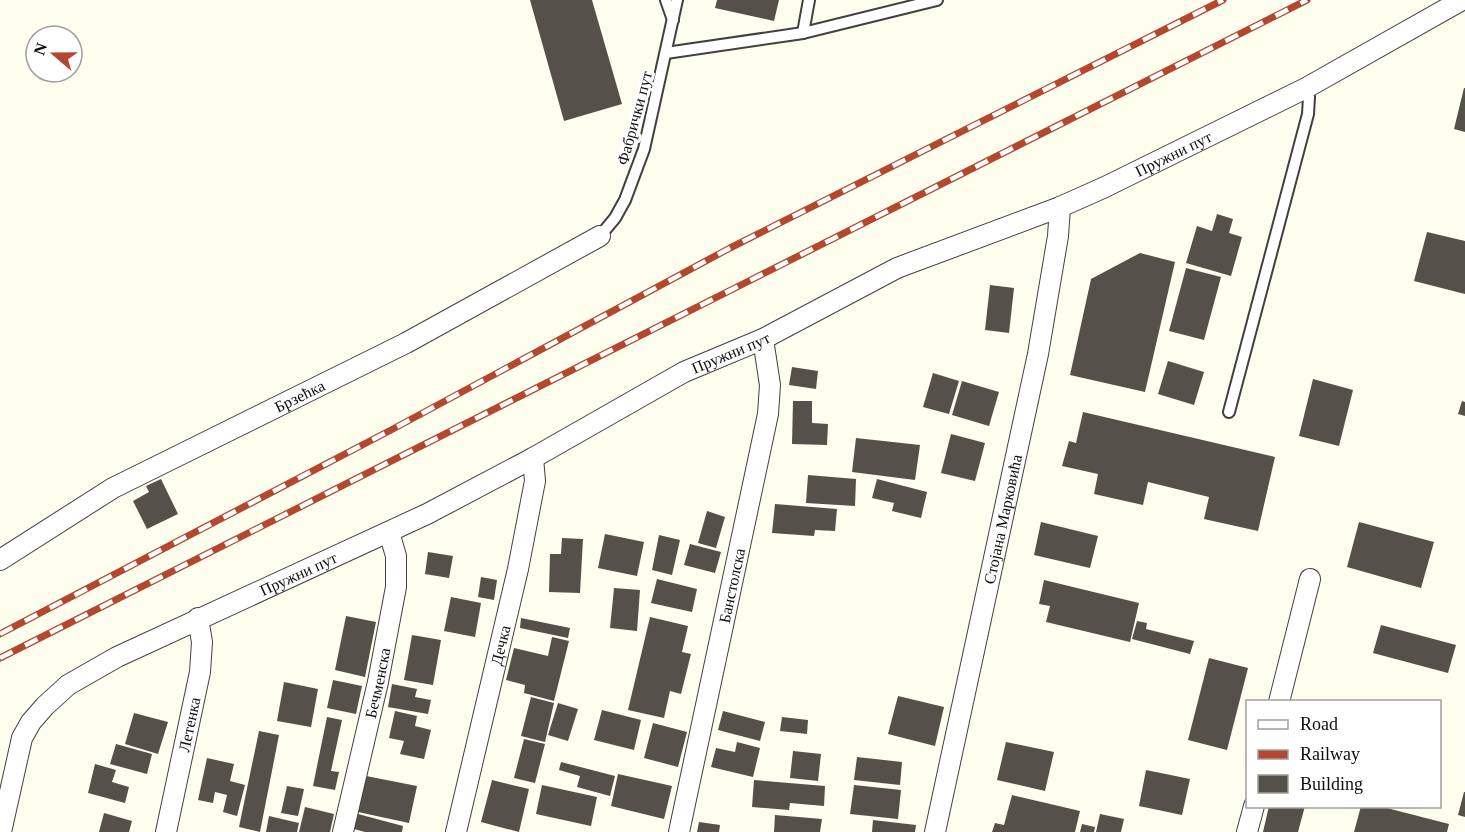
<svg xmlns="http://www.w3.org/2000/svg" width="1465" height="832" font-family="Georgia,serif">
<rect width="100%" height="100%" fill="#fdfeee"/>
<g fill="#55514a">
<path d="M 530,0 L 592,0 L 622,104 L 564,121 Z"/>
<path d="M 717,0 L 779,0 L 774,21 L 715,8 Z"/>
<path d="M 1464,88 L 1465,88 L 1465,132 L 1454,129 Z"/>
<path d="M 1217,214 L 1233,219 L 1229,233 L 1242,237 L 1231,276 L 1186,263 L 1197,226 L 1212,231 Z"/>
<path d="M 1427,232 L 1465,241 L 1465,294 L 1414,281 Z"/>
<path d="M 1140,253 L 1175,262 L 1145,392 L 1070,375 L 1091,279 Z"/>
<path d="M 1186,268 L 1221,277 L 1204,340 L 1169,331 Z"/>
<path d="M 990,285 L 1014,288 L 1009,333 L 985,330 Z"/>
<path d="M 1168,361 L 1204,372 L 1194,405 L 1158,394 Z"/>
<path d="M 792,367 L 818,371 L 816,389 L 789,385 Z"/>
<path d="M 933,373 L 959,381 L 949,414 L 923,407 Z"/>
<path d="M 1313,379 L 1353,390 L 1339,446 L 1299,436 Z"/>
<path d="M 962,381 L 999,392 L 989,426 L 952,415 Z"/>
<path d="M 793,401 L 812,401 L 812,423 L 828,424 L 827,445 L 792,444 Z"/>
<path d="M 1462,401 L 1465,402 L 1465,416 L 1458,414 Z"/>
<path d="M 1083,412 L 1275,457 L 1258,531 L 1204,519 L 1209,497 L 1148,482 L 1143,505 L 1094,494 L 1098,474 L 1062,466 L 1069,441 L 1076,443 Z"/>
<path d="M 951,434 L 985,443 L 975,481 L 941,473 Z"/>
<path d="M 856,438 L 920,445 L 915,480 L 852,472 Z"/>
<path d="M 808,475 L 856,479 L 855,506 L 806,503 Z"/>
<path d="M 161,479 L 178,514 L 147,529 L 133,501 L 149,492 L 146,486 Z"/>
<path d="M 877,479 L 927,492 L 921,518 L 892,511 L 894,503 L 872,498 Z"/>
<path d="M 775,504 L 837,509 L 835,531 L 815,530 L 814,536 L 772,533 Z"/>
<path d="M 707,511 L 725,517 L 716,548 L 698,543 Z"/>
<path d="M 1041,522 L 1098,536 L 1090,568 L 1034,555 Z"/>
<path d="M 1359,522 L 1434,542 L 1421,588 L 1347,567 Z"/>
<path d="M 605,534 L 644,542 L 637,576 L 598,568 Z"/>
<path d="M 659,535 L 680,540 L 672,575 L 652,570 Z"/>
<path d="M 562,538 L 583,539 L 580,593 L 549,592 L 550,554 L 561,554 Z"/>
<path d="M 690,544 L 721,552 L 715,573 L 684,565 Z"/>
<path d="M 428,552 L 453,556 L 449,578 L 425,574 Z"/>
<path d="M 481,577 L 497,580 L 494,600 L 478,597 Z"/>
<path d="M 657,579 L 697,589 L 692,612 L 651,603 Z"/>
<path d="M 1044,580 L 1139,603 L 1130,642 L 1046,622 L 1050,606 L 1039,604 Z"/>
<path d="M 614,588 L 640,590 L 637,631 L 610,628 Z"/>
<path d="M 451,597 L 481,603 L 475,637 L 444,631 Z"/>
<path d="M 346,616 L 376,622 L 365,677 L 335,670 Z"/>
<path d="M 650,617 L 688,626 L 682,652 L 691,654 L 681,694 L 670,691 L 664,718 L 628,710 Z"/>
<path d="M 521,618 L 570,628 L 568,638 L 520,628 Z"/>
<path d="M 1137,621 L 1147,623 L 1146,629 L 1194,641 L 1190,654 L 1132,639 Z"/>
<path d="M 1381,625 L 1456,645 L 1448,673 L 1373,653 Z"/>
<path d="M 412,635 L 441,640 L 433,685 L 404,680 Z"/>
<path d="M 552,637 L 569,641 L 554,701 L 524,693 L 525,685 L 506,680 L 514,648 L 548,656 Z"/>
<path d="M 1209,658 L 1248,668 L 1227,750 L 1188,740 Z"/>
<path d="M 333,680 L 362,686 L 356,714 L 327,708 Z"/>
<path d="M 284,682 L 318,689 L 311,727 L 277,721 Z"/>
<path d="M 392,684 L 417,689 L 415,697 L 431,700 L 428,714 L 388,707 Z"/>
<path d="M 898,696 L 944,707 L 935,746 L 888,734 Z"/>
<path d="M 531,697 L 554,703 L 545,742 L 521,736 Z"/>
<path d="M 558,703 L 578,709 L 568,741 L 548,735 Z"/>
<path d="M 602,710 L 641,720 L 634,750 L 594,740 Z"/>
<path d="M 395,711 L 417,716 L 415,726 L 431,730 L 424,759 L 400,754 L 404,741 L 389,738 Z"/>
<path d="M 723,711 L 765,722 L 760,741 L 718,730 Z"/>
<path d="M 134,713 L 168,722 L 158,754 L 125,744 Z"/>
<path d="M 327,717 L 342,720 L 331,771 L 339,772 L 335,790 L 313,786 Z"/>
<path d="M 782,717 L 808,720 L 807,734 L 780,731 Z"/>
<path d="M 653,723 L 687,732 L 678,767 L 644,758 Z"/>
<path d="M 259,731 L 279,735 L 260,832 L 239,827 Z"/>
<path d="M 524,739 L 545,744 L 535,783 L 514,778 Z"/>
<path d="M 737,742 L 760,748 L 753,777 L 711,767 L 716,748 L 735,752 Z"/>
<path d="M 1006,742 L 1054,752 L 1045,791 L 997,780 Z"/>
<path d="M 116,744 L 152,754 L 147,774 L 110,764 Z"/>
<path d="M 793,751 L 821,754 L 818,781 L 790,778 Z"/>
<path d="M 857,757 L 902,762 L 900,785 L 854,780 Z"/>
<path d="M 207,758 L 234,764 L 230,781 L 245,785 L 237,816 L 223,812 L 227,795 L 215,792 L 213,803 L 198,800 Z"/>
<path d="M 561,762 L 615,776 L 610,796 L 577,787 L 580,776 L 559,770 Z"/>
<path d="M 95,764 L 116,770 L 112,782 L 129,787 L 125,803 L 88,793 Z"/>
<path d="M 1146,770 L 1190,779 L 1182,815 L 1139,806 Z"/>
<path d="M 618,774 L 672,786 L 664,819 L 611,806 Z"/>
<path d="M 366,776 L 417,786 L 409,823 L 358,812 Z"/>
<path d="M 492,780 L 529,789 L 519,832 L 481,822 Z"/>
<path d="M 754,780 L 825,786 L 824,806 L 790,803 L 789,810 L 752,807 Z"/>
<path d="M 542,785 L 597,797 L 591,826 L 536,814 Z"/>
<path d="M 854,785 L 901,790 L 898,819 L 850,814 Z"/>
<path d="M 287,786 L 304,789 L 298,816 L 281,813 Z"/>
<path d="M 1464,792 L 1465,792 L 1465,817 L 1458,815 Z"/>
<path d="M 1012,795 L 1080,811 L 1075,832 L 992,832 L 995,823 L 1004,825 Z"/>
<path d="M 1269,806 L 1305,806 L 1298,832 L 1263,832 Z"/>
<path d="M 1361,806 L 1379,806 L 1449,824 L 1447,832 L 1354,832 Z"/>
<path d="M 305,807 L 334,814 L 330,832 L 299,832 Z"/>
<path d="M 104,813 L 132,821 L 129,832 L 99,832 Z"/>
<path d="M 358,814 L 403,826 L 402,832 L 365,832 L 354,829 Z"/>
<path d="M 1100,814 L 1124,819 L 1121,832 L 1096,832 Z"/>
<path d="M 775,815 L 822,819 L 820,832 L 774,832 Z"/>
<path d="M 269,816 L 299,823 L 297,832 L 266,832 Z"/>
<path d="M 873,820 L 916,825 L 915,832 L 872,832 Z"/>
<path d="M 699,822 L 720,825 L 719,832 L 697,832 Z"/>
<path d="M 1082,824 L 1095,827 L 1094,832 L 1080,832 Z"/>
</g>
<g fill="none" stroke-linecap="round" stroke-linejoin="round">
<g stroke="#404040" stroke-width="14">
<g id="service">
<path d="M 666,0 L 673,20"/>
<path d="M 803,33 L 809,0"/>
<path d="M 666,53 L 803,33 L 937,0"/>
<path d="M 600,236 L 615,218 L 625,200 L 644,149 L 677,0"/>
<path d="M 1229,412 L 1308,114 L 1309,97 L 1306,88"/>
</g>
</g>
<g stroke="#404040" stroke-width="22">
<g id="minor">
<path id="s1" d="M 0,560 L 113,488 L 406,343 L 600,236"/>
<path d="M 1279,702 L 1310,579"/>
<path id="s2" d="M 1,832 L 22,738 L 31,722 L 45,706 L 68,685 L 117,657 L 427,514 L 533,458 L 684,372 L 763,339 L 897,268 L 1060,207 L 1105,187 L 1306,88 L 1462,0"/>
<path id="s3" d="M 166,832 L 200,672 L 202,642 L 198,618"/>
<path id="s4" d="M 343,832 L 378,682 L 396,587 L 396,556 L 389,532"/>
<path id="s5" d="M 456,832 L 518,569 L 535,481 L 533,458"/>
<path id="s6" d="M 679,832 L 768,414 L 770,385 L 763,339"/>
<path id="s7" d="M 935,832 L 1038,354 L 1058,236 L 1060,207"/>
<path d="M 1247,832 L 1254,806"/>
</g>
</g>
<use href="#service" stroke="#fff" stroke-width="10"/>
<use href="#minor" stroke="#fff" stroke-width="20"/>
<g stroke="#b3472f" stroke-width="7">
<g id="rail">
<path d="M 0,634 L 391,430 L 730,248 L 1223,0"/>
<path d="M 0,658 L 1307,0"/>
</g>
</g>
<use href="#rail" stroke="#fff" stroke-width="4.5" stroke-dasharray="14" stroke-linecap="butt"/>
</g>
<g text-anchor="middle" stroke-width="6" stroke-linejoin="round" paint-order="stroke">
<g font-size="16" fill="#0d0d0d" stroke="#fff">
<text transform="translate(634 118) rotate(-75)" y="6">Фабрички пут</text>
<text dy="6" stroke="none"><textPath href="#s2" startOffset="1395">Пружни пут</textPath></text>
<text dy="6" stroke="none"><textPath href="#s2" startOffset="909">Пружни пут</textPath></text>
<text dy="6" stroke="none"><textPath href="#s1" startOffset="342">Брзећка</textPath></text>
<text dy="6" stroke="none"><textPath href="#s7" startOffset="320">Стојана Марковића</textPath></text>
<text dy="6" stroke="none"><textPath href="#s2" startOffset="423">Пружни пут</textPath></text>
<text dy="6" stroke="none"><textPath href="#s6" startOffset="252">Банстолска</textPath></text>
<text dy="6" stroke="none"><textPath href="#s5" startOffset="192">Дечка</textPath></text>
<text dy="6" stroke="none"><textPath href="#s4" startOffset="153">Бечменска</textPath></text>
<text dy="6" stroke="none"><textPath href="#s3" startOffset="110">Летенка</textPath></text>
</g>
</g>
<rect x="1246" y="700" width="195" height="108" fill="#ffffff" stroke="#9e9e9e" stroke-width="1.5"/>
<rect x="1258" y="720" width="30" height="9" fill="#ffffff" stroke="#9e9e9e" stroke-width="1.5"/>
<text x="1300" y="730" font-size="18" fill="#0d0d0d">Road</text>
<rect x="1258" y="750" width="30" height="9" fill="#b3472f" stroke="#9e9e9e" stroke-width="1.5"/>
<text x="1300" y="760" font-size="18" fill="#0d0d0d">Railway</text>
<rect x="1258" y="775" width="30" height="18" fill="#55514a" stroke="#9e9e9e" stroke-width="1.5"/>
<text x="1300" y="790" font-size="18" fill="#0d0d0d">Building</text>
<g transform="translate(54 54) rotate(290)"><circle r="28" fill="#ffffff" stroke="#9e9e9e" stroke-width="1.5"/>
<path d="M0-4.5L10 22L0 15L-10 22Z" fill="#b3472f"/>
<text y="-9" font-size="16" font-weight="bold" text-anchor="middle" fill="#0d0d0d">N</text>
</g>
</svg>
